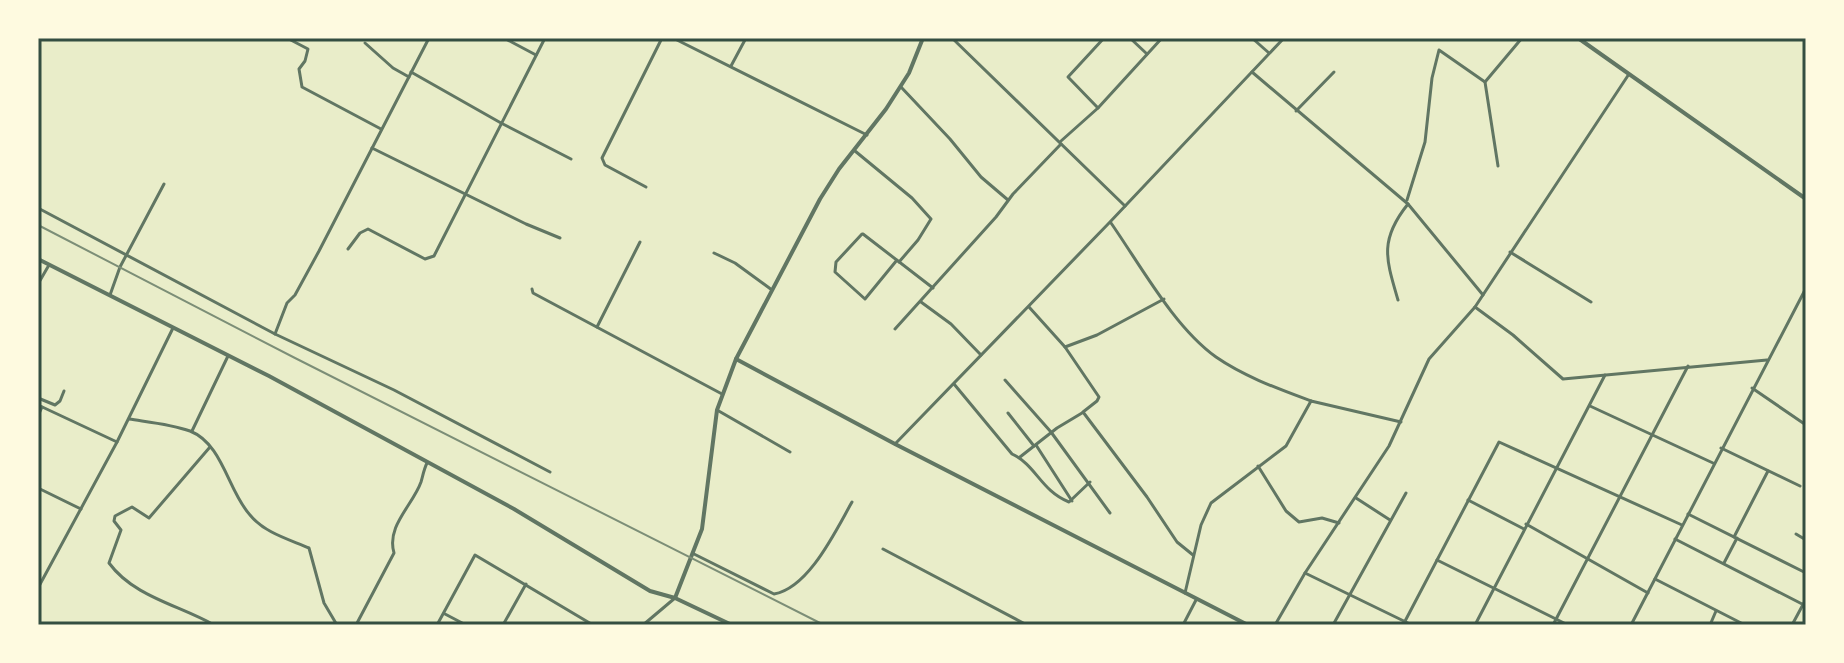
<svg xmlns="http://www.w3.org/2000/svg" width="1844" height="663" font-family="'PT Sans Narrow',sans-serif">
<rect width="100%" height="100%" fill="#e9edc9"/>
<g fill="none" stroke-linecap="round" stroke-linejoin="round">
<g stroke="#617663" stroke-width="3">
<path d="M 287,38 L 308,49 L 305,61 L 299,69 L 302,87 L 381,129"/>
<path d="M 504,38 L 536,55"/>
<path d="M 673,38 L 867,135"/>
<path d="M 952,38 L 1125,206"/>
<path d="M 1130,38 L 1147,54"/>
<path d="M 1252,38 L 1269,53"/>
<path d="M 365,43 L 393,68 L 409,77"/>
<path d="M 731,66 L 746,38"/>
<path d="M 411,72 L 501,123 L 571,159"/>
<path d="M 1252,72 L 1408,204 L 1483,295"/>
<path d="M 901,87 L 950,139 L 981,177 L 1008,200"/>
<path d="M 1098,108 L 1068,77 L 1104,38"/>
<path d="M 1296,111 L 1334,72"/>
<path d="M 1061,141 L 1098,108 L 1162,38"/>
<path d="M 372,148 L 526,224 L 560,238"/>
<path d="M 855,151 L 912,198 L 931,219 L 918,240 L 899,262"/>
<path d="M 1498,166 L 1485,82 L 1522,38"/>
<path d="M 646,187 L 605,165 L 602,158 L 662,38"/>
<path d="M 1407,200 L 1425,142 L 1432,78 L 1439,50 L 1485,82"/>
<path d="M 38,208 L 275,334 L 394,390 L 550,472"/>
<path d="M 1111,223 C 1141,266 1174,327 1216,357 C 1245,377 1279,389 1311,401"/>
<path d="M 348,249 L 360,233 L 368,229 L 425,259 L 434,256 L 545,38"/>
<path d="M 1510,252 L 1591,302"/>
<path d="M 714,253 L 735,263 L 772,290"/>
<path d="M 897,260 L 865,299 L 835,272 L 836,262 L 862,234 L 863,234 L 933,288"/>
<path d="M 38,284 L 49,265"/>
<path d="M 532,289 L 533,293 L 722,394"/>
<path d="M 110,295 L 120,267 L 164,184"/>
<path d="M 1398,300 C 1386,259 1379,240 1408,204"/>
<path d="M 921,302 L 951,324 L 981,355"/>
<path d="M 1029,307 L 1065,347 L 1097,335 L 1164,299"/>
<path d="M 1475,307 L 1513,335 L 1563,379 L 1767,360"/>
<path d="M 597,327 L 640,242"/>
<path d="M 895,329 L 996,217 L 1013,194 L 1061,144"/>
<path d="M 275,334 L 287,303 L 295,295 L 319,251 L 429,38"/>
<path d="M 1065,347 L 1099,397 L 1097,401 L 1083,412 L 1147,497 L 1177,542 L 1193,555"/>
<path d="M 1005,380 L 1051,432 L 1110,513"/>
<path d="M 954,384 L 1012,454 C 1036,465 1041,491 1069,502 L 1090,482"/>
<path d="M 1752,388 L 1806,425"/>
<path d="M 38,398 L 55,405 L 60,401 L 64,391"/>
<path d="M 38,405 L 117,442"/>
<path d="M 1590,406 L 1713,463"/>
<path d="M 717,410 L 790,452"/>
<path d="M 1008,413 L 1034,446"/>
<path d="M 38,416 L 42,407"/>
<path d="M 129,419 C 148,422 171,424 190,431 C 223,444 228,491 250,515 C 265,533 288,539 309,548 L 324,603 L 337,625"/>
<path d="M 192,431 L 228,356"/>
<path d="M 895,444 L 1110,222 L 1284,38"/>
<path d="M 1036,445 L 1072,501"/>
<path d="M 210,447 L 149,518 L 132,507 L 115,516 L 114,521 L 121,530 L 109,563 C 134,597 179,605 214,625"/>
<path d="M 1721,448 L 1800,486"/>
<path d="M 1020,457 L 1057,428 L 1082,413"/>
<path d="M 1258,466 L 1286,511 L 1299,522 L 1322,518 L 1339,523"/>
<path d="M 38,488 L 81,509"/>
<path d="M 1356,498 L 1390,520"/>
<path d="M 1468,500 L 1524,529"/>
<path d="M 1688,514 L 1806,573"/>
<path d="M 1526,524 L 1648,593"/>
<path d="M 1796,534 L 1806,540"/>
<path d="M 1734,537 L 1768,471"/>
<path d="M 1675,539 L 1806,606"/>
<path d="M 883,549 L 1027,625"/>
<path d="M 694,554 L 774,594 C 809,588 836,530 852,502"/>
<path d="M 1437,560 L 1568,625"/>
<path d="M 1724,563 L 1737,538"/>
<path d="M 1305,573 L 1412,625"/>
<path d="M 1655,579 L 1745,625"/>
<path d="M 38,588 L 117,442 L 173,328"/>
<path d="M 1185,593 L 1201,525 L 1211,503 L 1286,446 L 1311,401 L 1401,422"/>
<path d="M 445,614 L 466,625"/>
<path d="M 356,625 L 394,553 C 386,526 413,505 421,482 C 423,475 424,469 427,463"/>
<path d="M 437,625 L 475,555 L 593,625"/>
<path d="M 503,625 L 526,584"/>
<path d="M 643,625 L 675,598"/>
<path d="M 1183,625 L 1196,600"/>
<path d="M 1275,625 L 1305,573 L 1389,446 L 1429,359 L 1475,307 L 1629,74"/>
<path d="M 1333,625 L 1406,493"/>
<path d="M 1403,625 L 1499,442 L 1682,525"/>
<path d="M 1475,625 L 1605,375"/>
<path d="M 1553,625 L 1688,366"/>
<path d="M 1631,625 L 1806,288"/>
<path d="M 1710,625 L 1716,611"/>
<path d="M 1792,625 L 1806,599"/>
</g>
<g stroke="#617663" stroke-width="4">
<path d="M 1578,38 L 1806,199"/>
<path d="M 38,259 L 269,376 L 514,509 L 650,591 L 675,598 L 732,625"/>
<path d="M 736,359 L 895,444 L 1248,625"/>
<path d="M 675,598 L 702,529 L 717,410 L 736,359 L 820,199 L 839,169 L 886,109 L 909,73 L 923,38"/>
</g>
<path stroke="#7c8e77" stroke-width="2" d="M 38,225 L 295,358 L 824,625"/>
</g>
<rect width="1844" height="663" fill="none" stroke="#fefae0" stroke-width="80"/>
<rect x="40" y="40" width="1764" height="583" fill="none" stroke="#344e41" stroke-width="3"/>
</svg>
